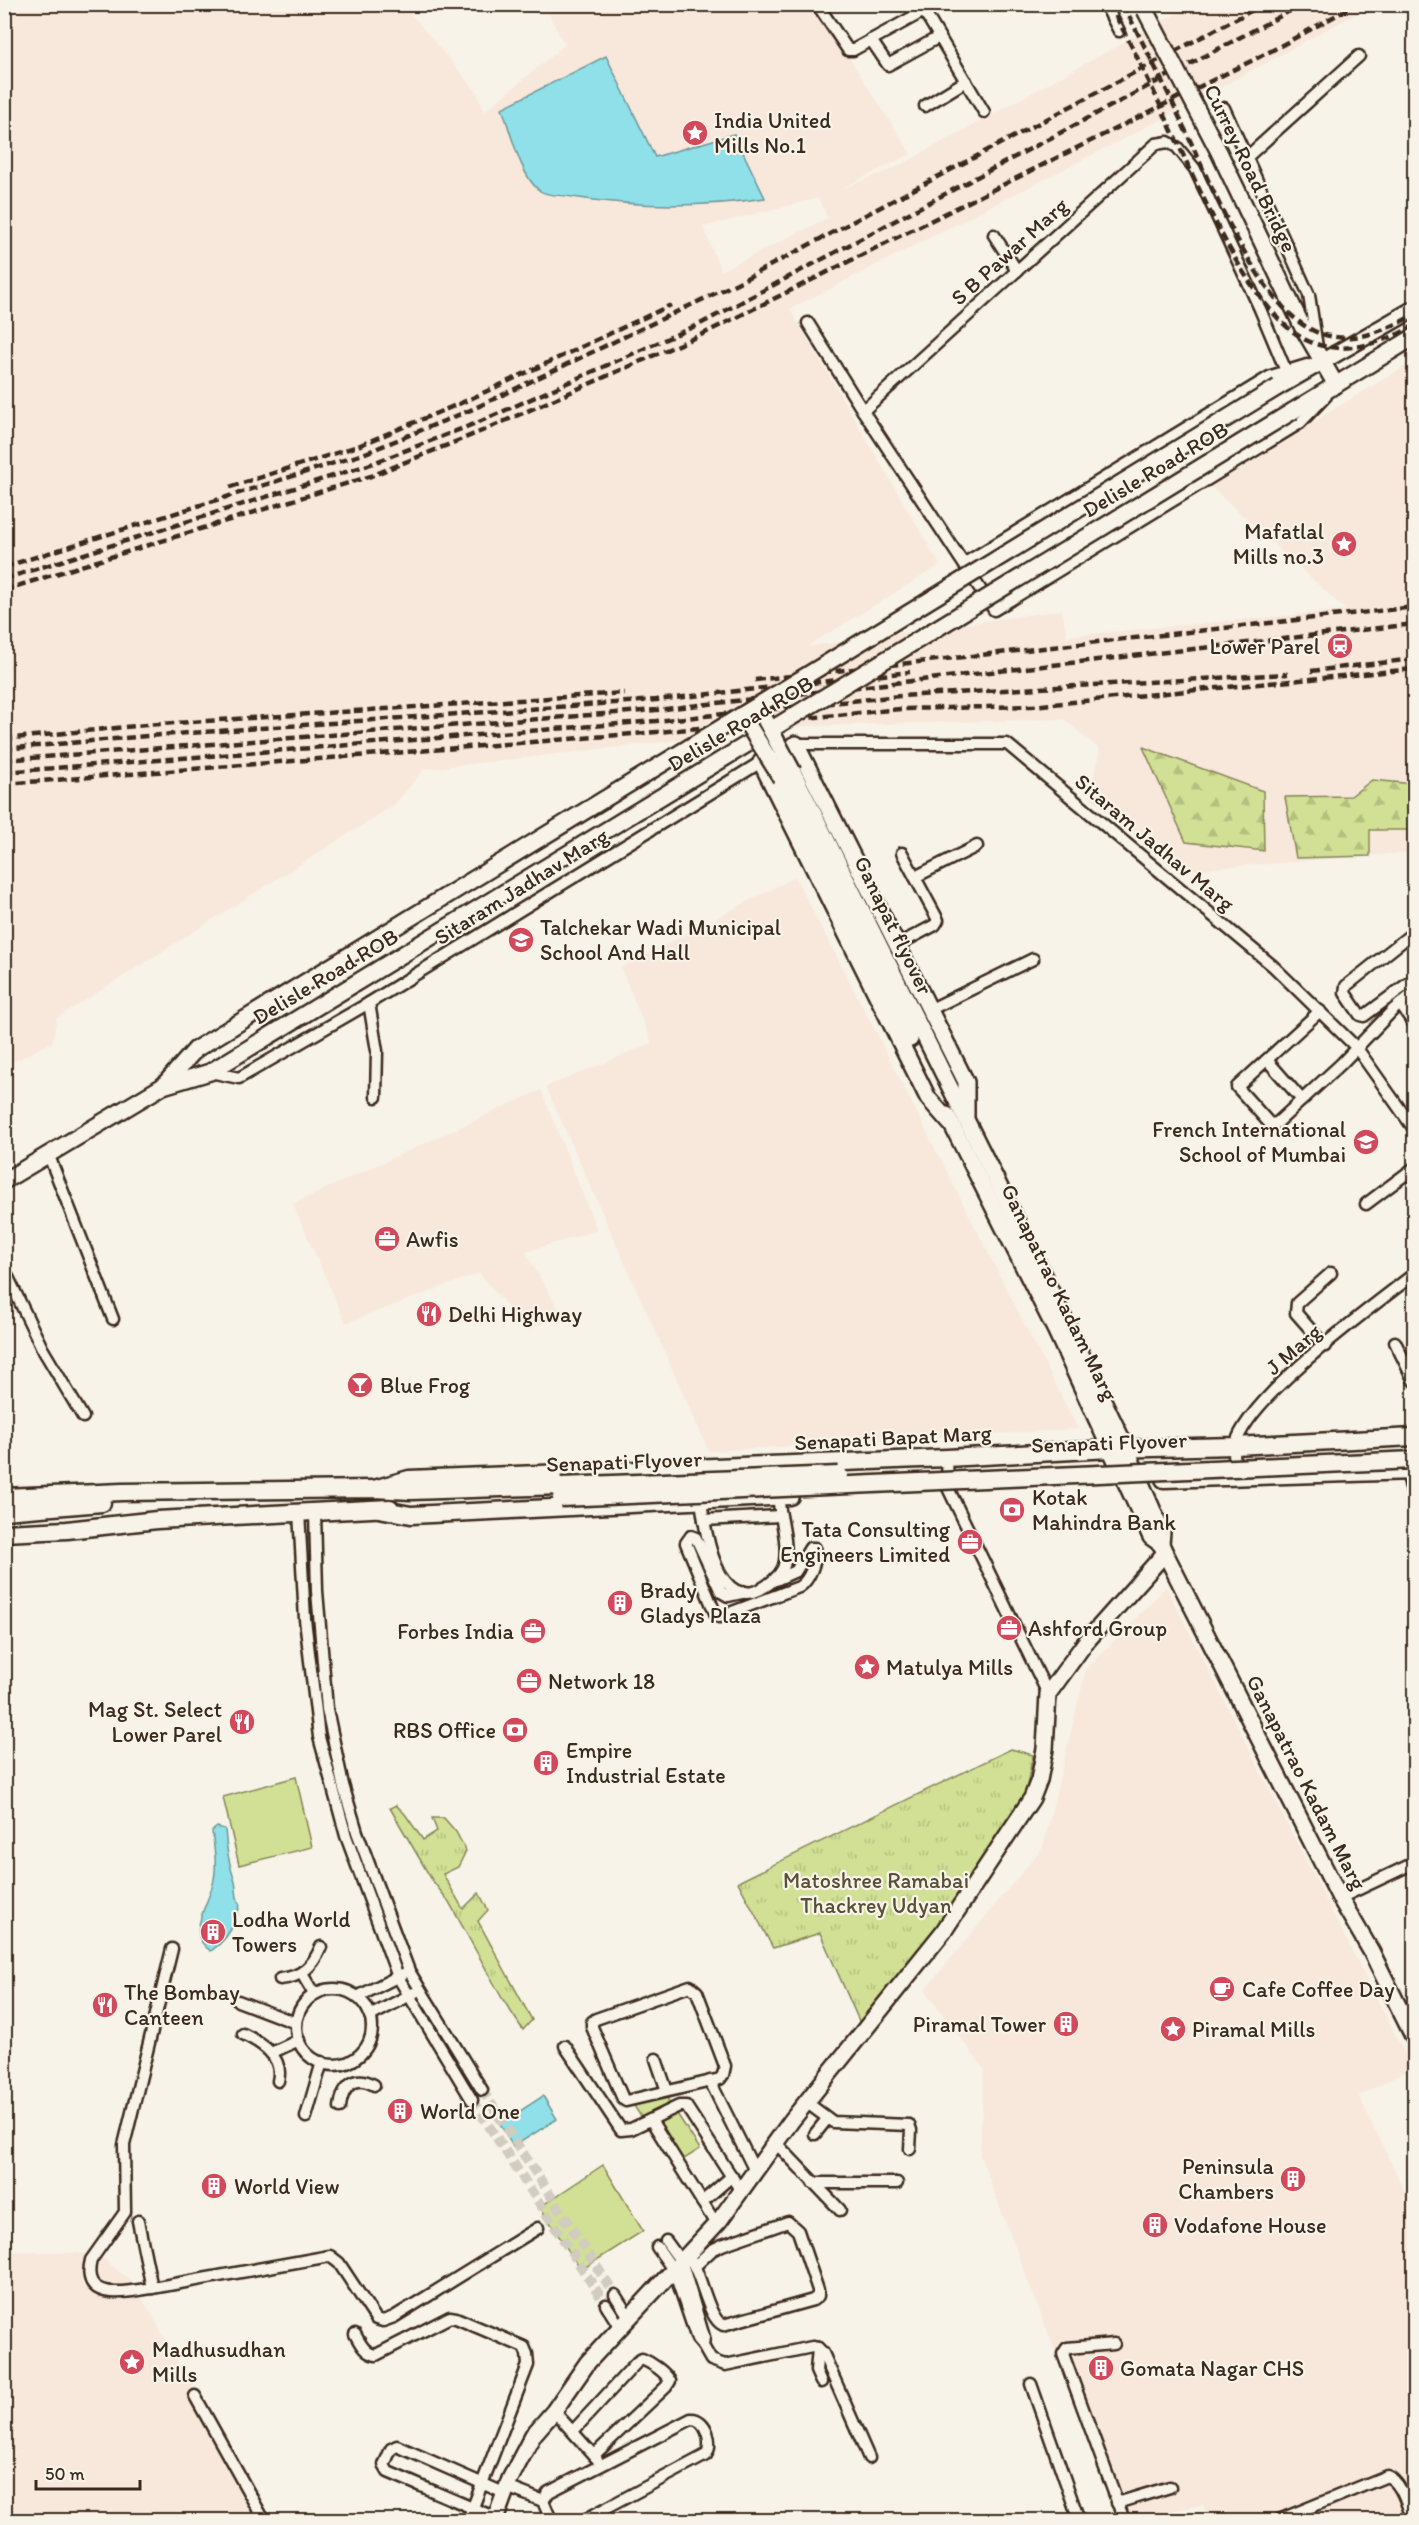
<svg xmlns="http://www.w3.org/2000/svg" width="1419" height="2525" font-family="Itim,sans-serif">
<defs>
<pattern id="forest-firs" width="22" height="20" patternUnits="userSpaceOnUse" patternTransform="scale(1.5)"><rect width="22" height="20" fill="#d1e094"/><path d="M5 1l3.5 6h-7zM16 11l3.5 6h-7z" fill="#b4c07f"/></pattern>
<pattern id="park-tufts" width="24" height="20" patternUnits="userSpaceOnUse" patternTransform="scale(1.5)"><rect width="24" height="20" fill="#d1e094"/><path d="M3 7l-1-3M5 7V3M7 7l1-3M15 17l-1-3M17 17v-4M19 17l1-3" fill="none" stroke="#b4c07f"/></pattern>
</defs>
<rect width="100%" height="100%" fill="#f7f3e8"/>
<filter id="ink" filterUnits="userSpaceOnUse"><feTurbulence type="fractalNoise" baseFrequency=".0167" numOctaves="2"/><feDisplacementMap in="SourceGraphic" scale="12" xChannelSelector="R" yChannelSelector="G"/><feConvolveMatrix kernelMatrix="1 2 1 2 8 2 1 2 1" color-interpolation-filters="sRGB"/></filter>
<g filter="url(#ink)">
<g fill="#f8e7db" fill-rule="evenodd">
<path d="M 5,5 L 403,5 L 477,92 L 484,112 L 565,45 L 544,5 L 815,5 L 911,154 L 838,190 L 895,168 L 1192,5 L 1372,5 L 1162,119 L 790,309 L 940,565 L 806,647 L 1062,610 L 1067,636 L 1346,610 L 1209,485 L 1414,361 L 1414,852 L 1178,871 L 1089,796 L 1100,750 L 1064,719 L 804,726 L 424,769 L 394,805 L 57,1018 L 52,1042 L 5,1066 ZM 818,198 L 828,218 L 721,271 L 703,227 Z"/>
<path d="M 795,877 L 869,1019 L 1078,1429 L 709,1451 L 546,1087 L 652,1043 L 621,968 Z"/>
<path d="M 541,1090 L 597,1230 L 525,1252 L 560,1312 L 528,1331 L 479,1273 L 346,1323 L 293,1204 Z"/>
<path d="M 1166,1587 L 1412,2068 L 1359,2096 L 1414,2211 L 1414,2520 L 1210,2520 L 1203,2505 L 1120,2520 L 980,2155 L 984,2069 L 925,1990 L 1043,1847 L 1086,1670 Z"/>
<path d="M 5,2251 L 97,2254 L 133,2282 L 268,2520 L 5,2520 L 5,2459 L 34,2444 L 5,2458 Z"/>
</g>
<g fill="url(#forest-firs)" stroke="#868559" stroke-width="1.5">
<path d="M 1143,747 L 1263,791 L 1264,851 L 1186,842 Z"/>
<path d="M 1372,780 L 1414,784 L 1414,830 L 1370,830 L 1370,856 L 1296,858 L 1285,797 L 1351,796 Z"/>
</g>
<g fill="url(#park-tufts)" stroke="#868559" stroke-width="1.5">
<path d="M 1011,1749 L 1033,1755 L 1025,1795 L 987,1864 L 860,2023 L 820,1933 L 773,1948 L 738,1882 Z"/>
<path d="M 396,1805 L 405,1814 L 423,1840 L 437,1831 L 432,1818 L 444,1818 L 456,1832 L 466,1851 L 458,1867 L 443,1874 L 463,1909 L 479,1893 L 488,1910 L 478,1921 L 532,2020 L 523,2030 L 502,1998 L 449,1902 L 432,1880 L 390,1808 Z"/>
</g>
<g fill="#d1e094" stroke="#868559" stroke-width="1.5">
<path d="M 296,1777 L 312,1847 L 239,1865 L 223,1797 Z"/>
<path d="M 661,2089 L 700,2149 L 673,2166 L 634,2106 Z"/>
<path d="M 603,2165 L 643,2231 L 581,2270 L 540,2207 Z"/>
</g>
<g fill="#8fe0e9" stroke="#6d9798" stroke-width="1.5">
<path d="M 606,56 L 655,157 L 734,134 L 765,198 C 700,208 636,207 572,197 C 563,195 547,196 540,191 C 521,178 510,130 502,108 Z"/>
<path d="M 217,1827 L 225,1829 C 226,1848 229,1864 235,1882 C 237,1890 235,1897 240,1905 C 234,1926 229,1938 211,1951 C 183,1934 211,1902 214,1879 C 217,1864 214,1847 212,1831 Z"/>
<path d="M 543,2096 L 557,2119 L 513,2147 L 500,2124 Z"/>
</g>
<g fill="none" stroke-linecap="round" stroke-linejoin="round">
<g stroke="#d1cbc0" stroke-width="10" stroke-dasharray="10 5" stroke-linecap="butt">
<path d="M 482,2090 L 615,2295"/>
<path d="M 472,2100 L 606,2305"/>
</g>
<g stroke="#3b2a1e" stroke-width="15">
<g id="street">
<path d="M 817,4 L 848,50 L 853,50 L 924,11 L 984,112"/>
<path d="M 1105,4 L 1119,31"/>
<path d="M 871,40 L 888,65 L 939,37"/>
<path d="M 925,106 L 966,81"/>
<path d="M 1224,108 L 1309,295 L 1317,347"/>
<path d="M 1247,157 L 1359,56"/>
<path d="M 994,235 L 1017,271"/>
<path d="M 808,323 L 863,411"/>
<path d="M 1286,371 L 1260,309 L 1195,169 L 1177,147 L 1168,142 L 1156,144 L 863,411 L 994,610 L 1300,423 L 1326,396"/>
<path d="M 965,563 L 1271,376 L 1307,365"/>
<path d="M 796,744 L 1007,744 L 1273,966 L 1356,1047 L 1414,1129"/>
<path d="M 915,877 L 977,846"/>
<path d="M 1414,932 L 1346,986 L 1345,993 L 1360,1015 L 1364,1016 L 1414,979"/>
<path d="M 897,945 L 935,925 L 938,920 L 902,853"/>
<path d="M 369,1003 L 377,1051 L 376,1097"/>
<path d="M 1400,1004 L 1414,1024"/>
<path d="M 929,1010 L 1033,959"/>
<path d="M 1320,1011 L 1237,1087 L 1270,1124 L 1277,1123 L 1341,1064 L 1393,1010 L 1414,993"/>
<path d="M 1267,1060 L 1302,1100"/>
<path d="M 210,1072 L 239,1078 L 369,1003 L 761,762"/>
<path d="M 49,1156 L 113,1319"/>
<path d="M 1366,1204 L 1414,1168"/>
<path d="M 4,1269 L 42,1348 L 83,1417"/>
<path d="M 1395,1342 L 1414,1381"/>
<path d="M 1325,1346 L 1296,1313 L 1297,1303 L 1331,1273"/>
<path d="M 947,1458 L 948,1488 L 1048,1694"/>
<path d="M 1407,1471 L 1414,1500"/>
<path d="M 1235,1474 C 1235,1465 1233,1454 1235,1446 C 1247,1397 1372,1307 1414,1274"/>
<path d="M 701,1501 C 705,1530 717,1618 766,1586 C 775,1580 784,1572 785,1561 C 788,1540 780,1517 778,1496"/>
<path d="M 299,1512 L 305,1619 L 319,1737 L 346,1836 L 398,1977 L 472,2100"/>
<path d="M 315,1512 L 317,1591 L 327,1709 L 343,1785 L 357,1832 L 409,1971 L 482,2090"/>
<path d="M 704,1520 L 780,1516"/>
<path d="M 746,1592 L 728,1596 L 721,1592 L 696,1538 L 691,1536 L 686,1543 L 716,1615 L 719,1617 L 799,1587 C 810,1580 817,1560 815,1548 L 810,1548 L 796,1571 L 776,1580"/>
<path d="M 1340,1898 L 1414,1863"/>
<path d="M 302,1974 L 314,1994"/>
<path d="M 280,1979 C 302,1977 313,1966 321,1947"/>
<path d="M 690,1986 L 697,1992 L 725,2066 L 723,2075 L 720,2079 L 626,2101 L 623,2099 L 592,2027 L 592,2022 L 596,2019 Z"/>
<circle cx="334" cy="2027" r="38"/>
<path d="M 357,1997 L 403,1974"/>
<path d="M 238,2001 L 296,2023"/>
<path d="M 370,2016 L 414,1993"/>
<path d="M 243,2034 C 262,2043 284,2057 278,2081"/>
<path d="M 565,2046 L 621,2130 L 631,2129 L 679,2106 L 686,2106 L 741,2191"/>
<path d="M 271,2053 L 299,2040"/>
<path d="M 656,2059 L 667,2091"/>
<path d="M 710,2081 L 755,2171"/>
<path d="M 806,2102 L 833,2122 L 909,2125 L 911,2130 L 910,2149"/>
<path d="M 340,2107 C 342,2089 353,2073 374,2085"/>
<path d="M 306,2117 L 322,2062"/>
<path d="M 651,2120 L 716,2224"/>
<path d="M 815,2134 L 827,2119"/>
<path d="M 776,2143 L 840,2210"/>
<path d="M 813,2183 L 897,2183"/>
<path d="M 702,2202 L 732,2176"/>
<path d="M 138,2221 L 152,2288 L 330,2256 L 339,2263 L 376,2319 L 383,2321 L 394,2317 L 538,2228"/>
<path d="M 657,2247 L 674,2271 L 697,2339 L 703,2346 L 704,2337 L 682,2263 L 666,2241"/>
<path d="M 688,2256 C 702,2272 707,2318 723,2325 L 813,2300 L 818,2296 L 818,2290 L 798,2231 L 788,2222 L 722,2245 L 712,2250 L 696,2265"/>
<path d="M 152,2288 C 127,2292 80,2303 91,2260 L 125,2212 L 124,2145 L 172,1949"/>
<path d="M 615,2295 L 629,2317"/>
<path d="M 606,2305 L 620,2327"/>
<path d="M 355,2334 C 360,2343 365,2354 376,2355 L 450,2317 L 456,2318 L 524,2347 L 527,2354 L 528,2365 L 468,2520"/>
<path d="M 1114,2344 L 1067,2348 L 1063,2354 L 1124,2520"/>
<path d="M 703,2346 L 711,2360 L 725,2365 L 812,2347 L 818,2348 L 823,2353 L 869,2458"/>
<path d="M 818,2348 L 816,2371 L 821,2382"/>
<path d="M 1031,2384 L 1079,2520"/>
<path d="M 195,2396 L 264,2520"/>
<path d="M 554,2411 L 597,2459"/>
<path d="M 573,2431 L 637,2362 L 642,2359 C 652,2363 665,2372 670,2381 L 666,2387 L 594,2455"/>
<path d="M 507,2487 L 543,2501"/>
<path d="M 1117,2503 L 1170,2487"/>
<path d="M 496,2518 L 388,2472 L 384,2465 L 391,2449 L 397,2446 L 504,2493"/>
<path d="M 551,2520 L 543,2501 L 549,2492 L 691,2419 C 706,2418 714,2444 706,2455 L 584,2520"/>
<path d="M 1279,2520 L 1387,2476 C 1402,2482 1407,2506 1413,2520"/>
</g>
</g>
<g stroke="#3b2a1e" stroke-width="20">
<g id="secondary">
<path d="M 1219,152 L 1303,328 L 1336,385"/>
<path d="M 1278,387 L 1414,309"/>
<path d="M 1293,411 L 1414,337"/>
<path d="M 793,772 L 1029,1246 L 1126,1448 L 1162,1532 L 1161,1544 L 1165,1553 L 1340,1898 L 1371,1951 L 1414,2038"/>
<path d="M 781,778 L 910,1039"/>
<path d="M 163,1086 L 196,1049 L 232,1027"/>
<path d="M 947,1115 L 1056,1331 L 1151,1537 L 1161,1544"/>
<path d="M 950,1123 L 928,1098 L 761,762 L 796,744 L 966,1082 L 966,1116"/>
<path d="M 4,1181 L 163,1086 L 210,1072 L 772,729"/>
<path d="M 495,2520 L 510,2479 L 533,2435 L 554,2411 L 588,2362 L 719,2221 L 792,2120 L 943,1932 L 1032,1798 L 1039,1780 L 1045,1749 L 1048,1694 L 1085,1643 L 1165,1553"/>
</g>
</g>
<g stroke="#3b2a1e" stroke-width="21">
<g id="primary">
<path d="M 1164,1479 L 1414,1471"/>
<path d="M 374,1489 L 409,1479 L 947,1458 L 1111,1449 L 1235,1446 L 1414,1437"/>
<path d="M 4,1497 L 122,1492 L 374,1489 L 411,1491 L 561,1486"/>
<path d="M 379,1509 L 411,1515 L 790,1496"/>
<path d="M 4,1511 L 102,1503"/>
<path d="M 4,1533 L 67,1530 L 157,1520 L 390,1508"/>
</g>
</g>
<use href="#street" stroke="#f7f3e8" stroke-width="10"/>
<use href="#secondary" stroke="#f7f3e8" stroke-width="15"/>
<use href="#primary" stroke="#f7f3e8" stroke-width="16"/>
<g stroke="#3b2a1e" stroke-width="4.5" stroke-dasharray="9 4.5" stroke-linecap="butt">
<path d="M 1109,4 C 1132,45 1153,89 1172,131 C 1199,187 1250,312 1306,340 C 1341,357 1383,343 1414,326"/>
<path d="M 1123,4 C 1143,44 1164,83 1182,123 C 1208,177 1260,313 1319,333 C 1353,345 1384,331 1414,315"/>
<path d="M 230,487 L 358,446 L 468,400 L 671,305"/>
<path d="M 4,567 L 363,454 L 473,409 L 737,283 L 1264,4"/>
<path d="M 4,579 L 368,465 L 479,422 L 702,323 L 1303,4"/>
<path d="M 4,590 L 371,476 L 482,431 L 705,333 L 1143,115 L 1271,51 L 1357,4"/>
<path d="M 1311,671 L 1414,659"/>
<path d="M 755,680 L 1414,607"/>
<path d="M 4,739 L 146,725 L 624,693"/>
<path d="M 4,749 L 147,736 L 656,700 L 910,672"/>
<path d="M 4,760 L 656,710 L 1414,624"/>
<path d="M 4,772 L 656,721 L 900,696 L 1288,674"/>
<path d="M 4,784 L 657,732 L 901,709 L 1032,706 L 1414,669"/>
</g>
<g stroke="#3b2a1e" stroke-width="20" stroke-linecap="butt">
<g id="secondary-bridge">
<path d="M 1145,10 L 1219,152"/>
<path d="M 758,706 L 793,772"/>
<path d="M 742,715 L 781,778"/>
<path d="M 772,729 L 1293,411"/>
<path d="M 232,1027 L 1278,387"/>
</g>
</g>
<g stroke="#3b2a1e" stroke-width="21" stroke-linecap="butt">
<g id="primary-bridge">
<path d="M 561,1486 L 839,1475"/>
<path d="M 561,1498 L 1414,1460"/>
</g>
</g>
<use href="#secondary-bridge" stroke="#f7f3e8" stroke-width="15"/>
<use href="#primary-bridge" stroke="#f7f3e8" stroke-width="16"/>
</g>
</g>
<defs>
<g id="sight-disc" transform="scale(1.35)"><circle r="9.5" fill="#d1495b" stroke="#f7f3e8"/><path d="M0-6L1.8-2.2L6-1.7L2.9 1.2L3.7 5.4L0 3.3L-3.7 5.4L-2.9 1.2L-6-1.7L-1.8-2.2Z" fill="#fff"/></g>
<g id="station-disc" transform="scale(1.35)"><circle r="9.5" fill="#d1495b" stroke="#f7f3e8"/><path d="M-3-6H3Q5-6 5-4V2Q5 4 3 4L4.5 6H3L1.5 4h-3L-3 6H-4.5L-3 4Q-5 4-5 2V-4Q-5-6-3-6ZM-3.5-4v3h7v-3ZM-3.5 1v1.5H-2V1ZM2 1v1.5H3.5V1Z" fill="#fff"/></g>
<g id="school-disc" transform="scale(1.35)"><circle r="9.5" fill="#d1495b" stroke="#f7f3e8"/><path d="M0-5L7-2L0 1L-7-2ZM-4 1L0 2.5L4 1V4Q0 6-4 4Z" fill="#fff"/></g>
<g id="office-disc" transform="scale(1.35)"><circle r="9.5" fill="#d1495b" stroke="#f7f3e8"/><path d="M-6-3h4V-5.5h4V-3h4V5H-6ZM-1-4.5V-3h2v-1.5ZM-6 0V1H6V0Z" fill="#fff"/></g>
<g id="restaurant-disc" transform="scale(1.35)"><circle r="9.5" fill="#d1495b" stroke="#f7f3e8"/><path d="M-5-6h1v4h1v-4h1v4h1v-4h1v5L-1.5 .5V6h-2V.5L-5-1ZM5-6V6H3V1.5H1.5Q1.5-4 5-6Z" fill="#fff"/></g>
<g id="bar-disc" transform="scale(1.35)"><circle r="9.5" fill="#d1495b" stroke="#f7f3e8"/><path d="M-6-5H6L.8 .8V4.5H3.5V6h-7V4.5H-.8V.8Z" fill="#fff"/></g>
<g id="bank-disc" transform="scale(1.35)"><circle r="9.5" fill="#d1495b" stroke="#f7f3e8"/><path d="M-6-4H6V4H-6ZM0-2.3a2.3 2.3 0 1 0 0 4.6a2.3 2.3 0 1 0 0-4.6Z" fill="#fff"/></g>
<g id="building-disc" transform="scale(1.35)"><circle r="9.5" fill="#d1495b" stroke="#f7f3e8"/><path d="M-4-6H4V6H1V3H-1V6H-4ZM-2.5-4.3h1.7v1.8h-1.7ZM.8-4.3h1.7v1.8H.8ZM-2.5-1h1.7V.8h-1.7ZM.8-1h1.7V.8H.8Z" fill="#fff"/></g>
<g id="cafe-disc" transform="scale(1.35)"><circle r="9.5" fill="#d1495b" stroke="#f7f3e8"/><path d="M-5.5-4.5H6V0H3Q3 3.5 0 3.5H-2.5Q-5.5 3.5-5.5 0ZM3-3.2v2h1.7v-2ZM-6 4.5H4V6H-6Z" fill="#fff"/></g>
</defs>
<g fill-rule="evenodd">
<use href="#sight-disc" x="695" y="133"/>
<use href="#sight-disc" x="1344" y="544"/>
<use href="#station-disc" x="1340" y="646"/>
<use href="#school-disc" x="521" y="940"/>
<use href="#school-disc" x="1366" y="1142"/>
<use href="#office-disc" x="387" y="1239"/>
<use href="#restaurant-disc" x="429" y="1314"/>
<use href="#bar-disc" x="360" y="1385"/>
<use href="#bank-disc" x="1012" y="1510"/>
<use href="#office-disc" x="970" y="1542"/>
<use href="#building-disc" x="620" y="1603"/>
<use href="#office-disc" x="1009" y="1628"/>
<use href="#office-disc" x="533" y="1631"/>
<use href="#sight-disc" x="867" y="1667"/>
<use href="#office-disc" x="529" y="1681"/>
<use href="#restaurant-disc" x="242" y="1722"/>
<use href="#bank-disc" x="515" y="1730"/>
<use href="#building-disc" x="546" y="1763"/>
<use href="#building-disc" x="213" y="1932"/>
<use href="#cafe-disc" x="1222" y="1989"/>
<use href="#restaurant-disc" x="105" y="2005"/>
<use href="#building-disc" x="1066" y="2024"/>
<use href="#sight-disc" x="1173" y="2029"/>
<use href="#building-disc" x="400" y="2111"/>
<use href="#building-disc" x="1293" y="2179"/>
<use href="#building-disc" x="214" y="2186"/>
<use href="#building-disc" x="1155" y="2225"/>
<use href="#sight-disc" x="132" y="2362"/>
<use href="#building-disc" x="1101" y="2368"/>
</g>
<g text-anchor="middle" stroke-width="4.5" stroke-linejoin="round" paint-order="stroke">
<g font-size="22" fill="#3b2a1e" stroke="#f7f3e8" text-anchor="start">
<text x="714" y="128">India United<tspan x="714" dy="25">Mills No.1</tspan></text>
<text x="1324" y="539" text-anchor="end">Mafatlal<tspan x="1324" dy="25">Mills no.3</tspan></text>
<text x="1320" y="654" text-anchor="end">Lower Parel</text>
<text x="540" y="935">Talchekar Wadi Municipal<tspan x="540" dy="25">School And Hall</tspan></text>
<text x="1346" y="1137" text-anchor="end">French International<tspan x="1346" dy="25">School of Mumbai</tspan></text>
<text x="406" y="1247">Awfis</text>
<text x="448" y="1322">Delhi Highway</text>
<text x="380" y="1393">Blue Frog</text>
<text x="1032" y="1505">Kotak<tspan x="1032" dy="25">Mahindra Bank</tspan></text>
<text x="950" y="1537" text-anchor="end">Tata Consulting<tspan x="950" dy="25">Engineers Limited</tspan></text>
<text x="640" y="1598">Brady<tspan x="640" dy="25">Gladys Plaza</tspan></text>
<text x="1028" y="1636">Ashford Group</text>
<text x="514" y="1639" text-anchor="end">Forbes India</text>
<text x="886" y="1675">Matulya Mills</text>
<text x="548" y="1689">Network 18</text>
<text x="222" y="1717" text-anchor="end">Mag St. Select<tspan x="222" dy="25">Lower Parel</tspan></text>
<text x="496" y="1738" text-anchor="end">RBS Office</text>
<text x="566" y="1758">Empire<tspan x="566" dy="25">Industrial Estate</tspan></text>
<text x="232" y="1927">Lodha World<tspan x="232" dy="25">Towers</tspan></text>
<text x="1242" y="1997">Cafe Coffee Day</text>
<text x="124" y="2000">The Bombay<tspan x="124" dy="25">Canteen</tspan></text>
<text x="1046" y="2032" text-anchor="end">Piramal Tower</text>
<text x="1192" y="2037">Piramal Mills</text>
<text x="420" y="2119">World One</text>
<text x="1274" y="2174" text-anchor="end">Peninsula<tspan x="1274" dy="25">Chambers</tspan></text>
<text x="234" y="2194">World View</text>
<text x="1174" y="2233">Vodafone House</text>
<text x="152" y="2357">Madhusudhan<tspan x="152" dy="25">Mills</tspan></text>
<text x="1120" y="2376">Gomata Nagar CHS</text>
</g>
<g font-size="22" fill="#3b2a1e" stroke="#f7f3e8">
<text transform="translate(1251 168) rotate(64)" y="8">Currey Road Bridge</text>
<text transform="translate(1009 251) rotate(-42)" y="8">S B Pawar Marg</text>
<text transform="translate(1155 469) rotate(-31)" y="8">Delisle Road ROB</text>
<text transform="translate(740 723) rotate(-31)" y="8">Delisle Road ROB</text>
<text transform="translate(1155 842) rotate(40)" y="8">Sitaram Jadhav Marg</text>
<text transform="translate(521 886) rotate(-32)" y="8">Sitaram Jadhav Marg</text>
<text transform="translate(894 925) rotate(64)" y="8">Ganapat flyover</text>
<text transform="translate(325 976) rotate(-31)" y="8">Delisle Road ROB</text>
<text transform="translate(1060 1292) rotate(64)" y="8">Ganapatrao Kadam Marg</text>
<text transform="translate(1293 1349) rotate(-41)" y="8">J Marg</text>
<text transform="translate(893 1437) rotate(-3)" y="8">Senapati Bapat Marg</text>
<text transform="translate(1109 1442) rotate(-2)" y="8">Senapati Flyover</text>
<text transform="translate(624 1461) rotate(-2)" y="8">Senapati Flyover</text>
<text transform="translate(1307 1782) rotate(63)" y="8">Ganapatrao Kadam Marg</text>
</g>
<g font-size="22" fill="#594e36" stroke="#f7f3e8">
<text x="876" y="1888">Matoshree Ramabai<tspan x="876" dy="25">Thackrey Udyan</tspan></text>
</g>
</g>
<rect width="1419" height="2525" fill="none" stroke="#f7f3e8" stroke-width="24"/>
<rect x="12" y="12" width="1395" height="2501" fill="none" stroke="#3b2a1e" stroke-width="2" filter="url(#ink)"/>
<path d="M36 2480v9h104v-9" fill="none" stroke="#3b2a1e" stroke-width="3"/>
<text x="45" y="2480" font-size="18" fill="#3b2a1e" stroke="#f7f3e8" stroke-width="4.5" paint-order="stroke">50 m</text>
</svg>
